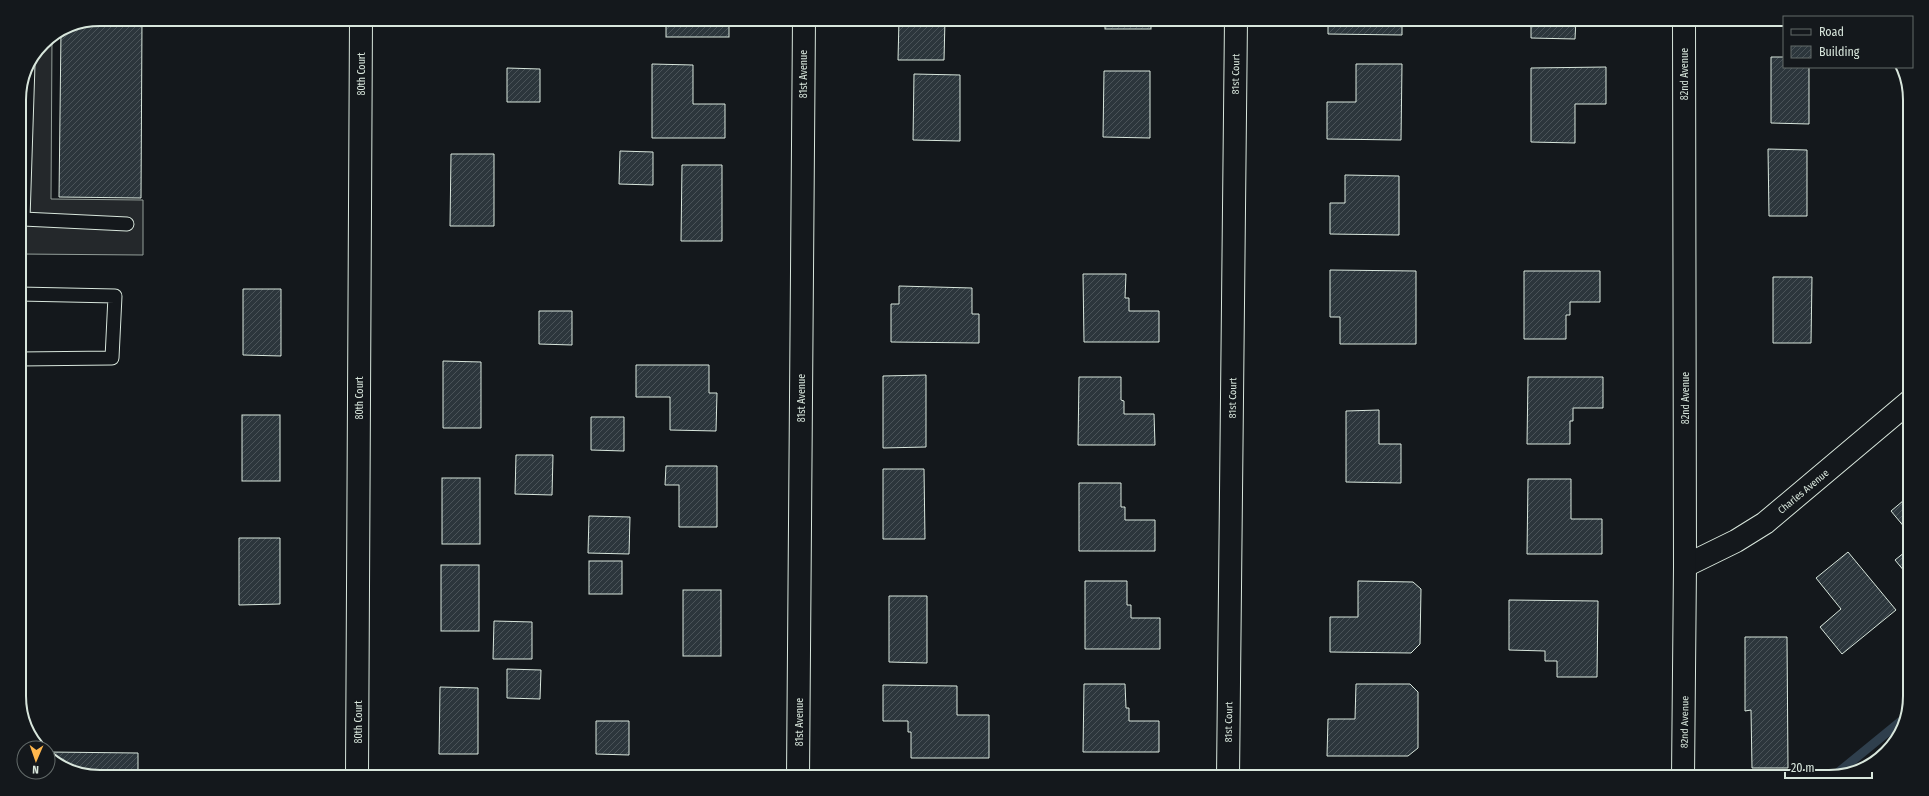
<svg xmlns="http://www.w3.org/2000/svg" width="1929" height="796" font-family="'Fira Sans Condensed',sans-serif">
<defs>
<pattern id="building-hatch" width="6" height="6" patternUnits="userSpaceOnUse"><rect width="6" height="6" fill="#2c363c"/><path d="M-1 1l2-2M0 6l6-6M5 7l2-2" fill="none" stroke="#4a5358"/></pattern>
</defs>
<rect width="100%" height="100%" fill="#14181c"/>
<path fill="#24282b" stroke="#939e99" d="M 52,36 L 51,199 L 143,200 L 143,255 L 19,254 L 19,95 L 27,65 L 43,43 Z"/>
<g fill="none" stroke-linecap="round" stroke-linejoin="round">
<path stroke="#2f3f4d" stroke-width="9" d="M 1835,775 L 1906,717"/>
</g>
<g fill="url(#building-hatch)" stroke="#d8e6dc">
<path d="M 100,19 L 142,19 L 141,198 L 59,197 L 61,31 L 69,25 Z"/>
<rect x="666" y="19" width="63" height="18"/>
<path d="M 899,19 L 945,19 L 944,60 L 898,60 Z"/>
<rect x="1105" y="19" width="46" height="10"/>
<path d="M 1328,19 L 1402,19 L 1402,35 L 1328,34 Z"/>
<path d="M 1531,19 L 1576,19 L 1575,39 L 1531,38 Z"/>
<path d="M 1771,57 L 1784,57 L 1784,67 L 1809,67 L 1809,124 L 1771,123 Z"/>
<path d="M 652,64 L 693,65 L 693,104 L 725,104 L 725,138 L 652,138 Z"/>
<path d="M 1356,64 L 1402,64 L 1401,140 L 1327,139 L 1327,102 L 1356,102 Z"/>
<path d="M 1606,67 L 1606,104 L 1575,104 L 1575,143 L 1531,142 L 1531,68 Z"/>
<path d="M 507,68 L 540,69 L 540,102 L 507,102 Z"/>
<path d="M 1104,71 L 1150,71 L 1150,138 L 1103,137 Z"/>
<path d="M 914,74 L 960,75 L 960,141 L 913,140 Z"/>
<path d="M 1768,149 L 1807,150 L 1807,216 L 1769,216 Z"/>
<path d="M 620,151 L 653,152 L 653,185 L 619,184 Z"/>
<path d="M 451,154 L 494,154 L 494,226 L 450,226 Z"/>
<path d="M 682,165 L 722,165 L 722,241 L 681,241 Z"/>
<path d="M 1345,175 L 1399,176 L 1399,235 L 1330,234 L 1330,203 L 1345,203 Z"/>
<path d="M 1330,270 L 1416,271 L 1416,344 L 1340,344 L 1340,317 L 1330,317 Z"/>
<path d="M 1524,271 L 1600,271 L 1600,302 L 1570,302 L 1570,315 L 1566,315 L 1566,339 L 1524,339 Z"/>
<path d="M 1083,274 L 1126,274 L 1125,298 L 1129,298 L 1129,311 L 1159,311 L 1159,342 L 1084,342 Z"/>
<path d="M 1773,277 L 1812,277 L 1811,343 L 1773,343 Z"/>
<path d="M 899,286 L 972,288 L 972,314 L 979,314 L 979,343 L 891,342 L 891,304 L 899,304 Z"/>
<path d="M 243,289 L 281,289 L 281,356 L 243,355 Z"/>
<path d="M 539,311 L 572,311 L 572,345 L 539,344 Z"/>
<path d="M 443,361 L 481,362 L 481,428 L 443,428 Z"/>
<path d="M 636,365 L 709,365 L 709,393 L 717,393 L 716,431 L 670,430 L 670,397 L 636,397 Z"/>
<path d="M 926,375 L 926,447 L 883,448 L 883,376 Z"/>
<path d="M 1079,377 L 1121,377 L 1121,400 L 1124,401 L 1124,414 L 1154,414 L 1155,445 L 1078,445 Z"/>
<path d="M 1528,377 L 1603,377 L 1603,408 L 1573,408 L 1573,421 L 1570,421 L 1570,444 L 1527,444 Z"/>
<path d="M 1379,410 L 1379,444 L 1401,444 L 1401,483 L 1346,482 L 1346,411 Z"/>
<rect x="242" y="415" width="38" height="66"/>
<path d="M 591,417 L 624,417 L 624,451 L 591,450 Z"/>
<path d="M 516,455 L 553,455 L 552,495 L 515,494 Z"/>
<path d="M 666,466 L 717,466 L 717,527 L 679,527 L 679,485 L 665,485 Z"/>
<path d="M 883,469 L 924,469 L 925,539 L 883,539 Z"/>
<rect x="442" y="478" width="38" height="66"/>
<path d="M 1528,479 L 1571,479 L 1571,519 L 1602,519 L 1602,554 L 1527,554 Z"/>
<path d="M 1079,483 L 1121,483 L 1121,507 L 1125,507 L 1125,520 L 1155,520 L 1155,551 L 1079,551 Z"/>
<path d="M 1910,495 L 1910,534 L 1891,511 Z"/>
<path d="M 589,516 L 630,517 L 629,554 L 588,553 Z"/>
<path d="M 239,538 L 280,538 L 280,604 L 239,605 Z"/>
<path d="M 1910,548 L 1910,578 L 1895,560 Z"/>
<path d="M 1848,552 L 1896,610 L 1842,654 L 1820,627 L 1841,609 L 1816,578 Z"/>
<rect x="589" y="561" width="33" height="33"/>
<rect x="441" y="565" width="38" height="66"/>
<path d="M 1085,581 L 1127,581 L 1127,605 L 1131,605 L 1131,618 L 1160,618 L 1160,649 L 1085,649 Z"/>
<path d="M 1358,581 L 1413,582 L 1421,589 L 1420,644 L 1411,653 L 1330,652 L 1330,617 L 1358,617 Z"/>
<rect x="683" y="590" width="38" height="66"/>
<path d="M 889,596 L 927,596 L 927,663 L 889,662 Z"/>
<path d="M 1509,600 L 1598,601 L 1597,677 L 1557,677 L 1557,661 L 1545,661 L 1545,651 L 1509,650 Z"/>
<path d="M 494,621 L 532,622 L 532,659 L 493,659 Z"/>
<path d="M 1745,637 L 1787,637 L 1788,768 L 1752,768 L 1751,710 L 1745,711 Z"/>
<path d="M 507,669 L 541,670 L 540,699 L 507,698 Z"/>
<path d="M 1084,684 L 1125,684 L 1126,708 L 1129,708 L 1129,721 L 1159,721 L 1159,752 L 1083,752 Z"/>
<path d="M 1356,684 L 1410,684 L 1418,692 L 1418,748 L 1408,756 L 1327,756 L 1328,719 L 1355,719 Z"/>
<path d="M 883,685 L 957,686 L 957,715 L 989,715 L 989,758 L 911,758 L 911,732 L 908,732 L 908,721 L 883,721 Z"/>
<path d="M 440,687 L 478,688 L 478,754 L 439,754 Z"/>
<path d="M 596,721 L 629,721 L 629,755 L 596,754 Z"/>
<path d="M 48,752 L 138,753 L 138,777 L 100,777 L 69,771 L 48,754 Z"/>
<rect x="440" y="771" width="38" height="6"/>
<rect x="670" y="774" width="49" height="3"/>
</g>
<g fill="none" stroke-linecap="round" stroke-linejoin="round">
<g stroke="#d8e6dc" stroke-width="15">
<g id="lane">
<path d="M 19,219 L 23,219 L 28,64"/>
<path d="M 23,219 L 127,224"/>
<path d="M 19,294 L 115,296 L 112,358 L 19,359"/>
</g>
</g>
<g stroke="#d8e6dc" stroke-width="24">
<g id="street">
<path d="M 1685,566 L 1736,541 L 1765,523 L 1910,401"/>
<path d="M 357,777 L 361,19"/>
<path d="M 798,777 L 804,19"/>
<path d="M 1228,777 L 1236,19"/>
<path d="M 1683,777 L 1685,566 L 1684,19"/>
</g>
</g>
<use href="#lane" stroke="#14181c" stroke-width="13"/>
<use href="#street" stroke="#14181c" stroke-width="22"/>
</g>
<g text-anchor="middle" stroke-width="3" stroke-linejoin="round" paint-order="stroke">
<g font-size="10" fill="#d8e6dc" stroke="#14181c">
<text transform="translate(361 74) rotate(-90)" y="4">80th Court</text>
<text transform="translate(803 74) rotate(-90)" y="4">81st Avenue</text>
<text transform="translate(1235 74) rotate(-89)" y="4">81st Court</text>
<text transform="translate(1684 74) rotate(-90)" y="4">82nd Avenue</text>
<text transform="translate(359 398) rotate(-90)" y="4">80th Court</text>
<text transform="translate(801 398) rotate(-90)" y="4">81st Avenue</text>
<text transform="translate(1232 398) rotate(-89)" y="4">81st Court</text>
<text transform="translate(1685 398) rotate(-90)" y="4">82nd Avenue</text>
<text transform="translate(1803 491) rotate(-40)" y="4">Charles Avenue</text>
<text transform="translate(358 722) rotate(-90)" y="4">80th Court</text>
<text transform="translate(799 722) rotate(-90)" y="4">81st Avenue</text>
<text transform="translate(1228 722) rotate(-89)" y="4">81st Court</text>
<text transform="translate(1684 722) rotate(-89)" y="4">82nd Avenue</text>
</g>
</g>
<path d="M0 0H1929V796H0ZM100 26H1829A74 74 0 0 1 1903 100V696A74 74 0 0 1 1829 770H100A74 74 0 0 1 26 696V100A74 74 0 0 1 100 26Z" fill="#14181c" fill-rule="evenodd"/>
<path fill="none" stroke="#d8e6dc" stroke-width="2" d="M100 26H1829A74 74 0 0 1 1903 100V696A74 74 0 0 1 1829 770H100A74 74 0 0 1 26 696V100A74 74 0 0 1 100 26Z"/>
<rect x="1783" y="16" width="130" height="52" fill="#14181c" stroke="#626a69"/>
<rect x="1791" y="29" width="20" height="6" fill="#14181c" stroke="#626a69"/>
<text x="1819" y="36" font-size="12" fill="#d8e6dc">Road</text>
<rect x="1791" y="46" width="20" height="12" fill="url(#building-hatch)" stroke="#626a69"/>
<text x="1819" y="56" font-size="12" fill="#d8e6dc">Building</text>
<g transform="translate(36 760) rotate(182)"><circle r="19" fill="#14181c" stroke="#626a69"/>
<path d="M0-3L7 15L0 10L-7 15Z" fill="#ffb74d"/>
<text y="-6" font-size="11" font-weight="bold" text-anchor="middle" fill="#d8e6dc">N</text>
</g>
<path d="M1785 772v6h87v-6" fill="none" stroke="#d8e6dc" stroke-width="2"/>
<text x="1791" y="772" font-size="12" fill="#d8e6dc" stroke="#14181c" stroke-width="3" paint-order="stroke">20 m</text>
</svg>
